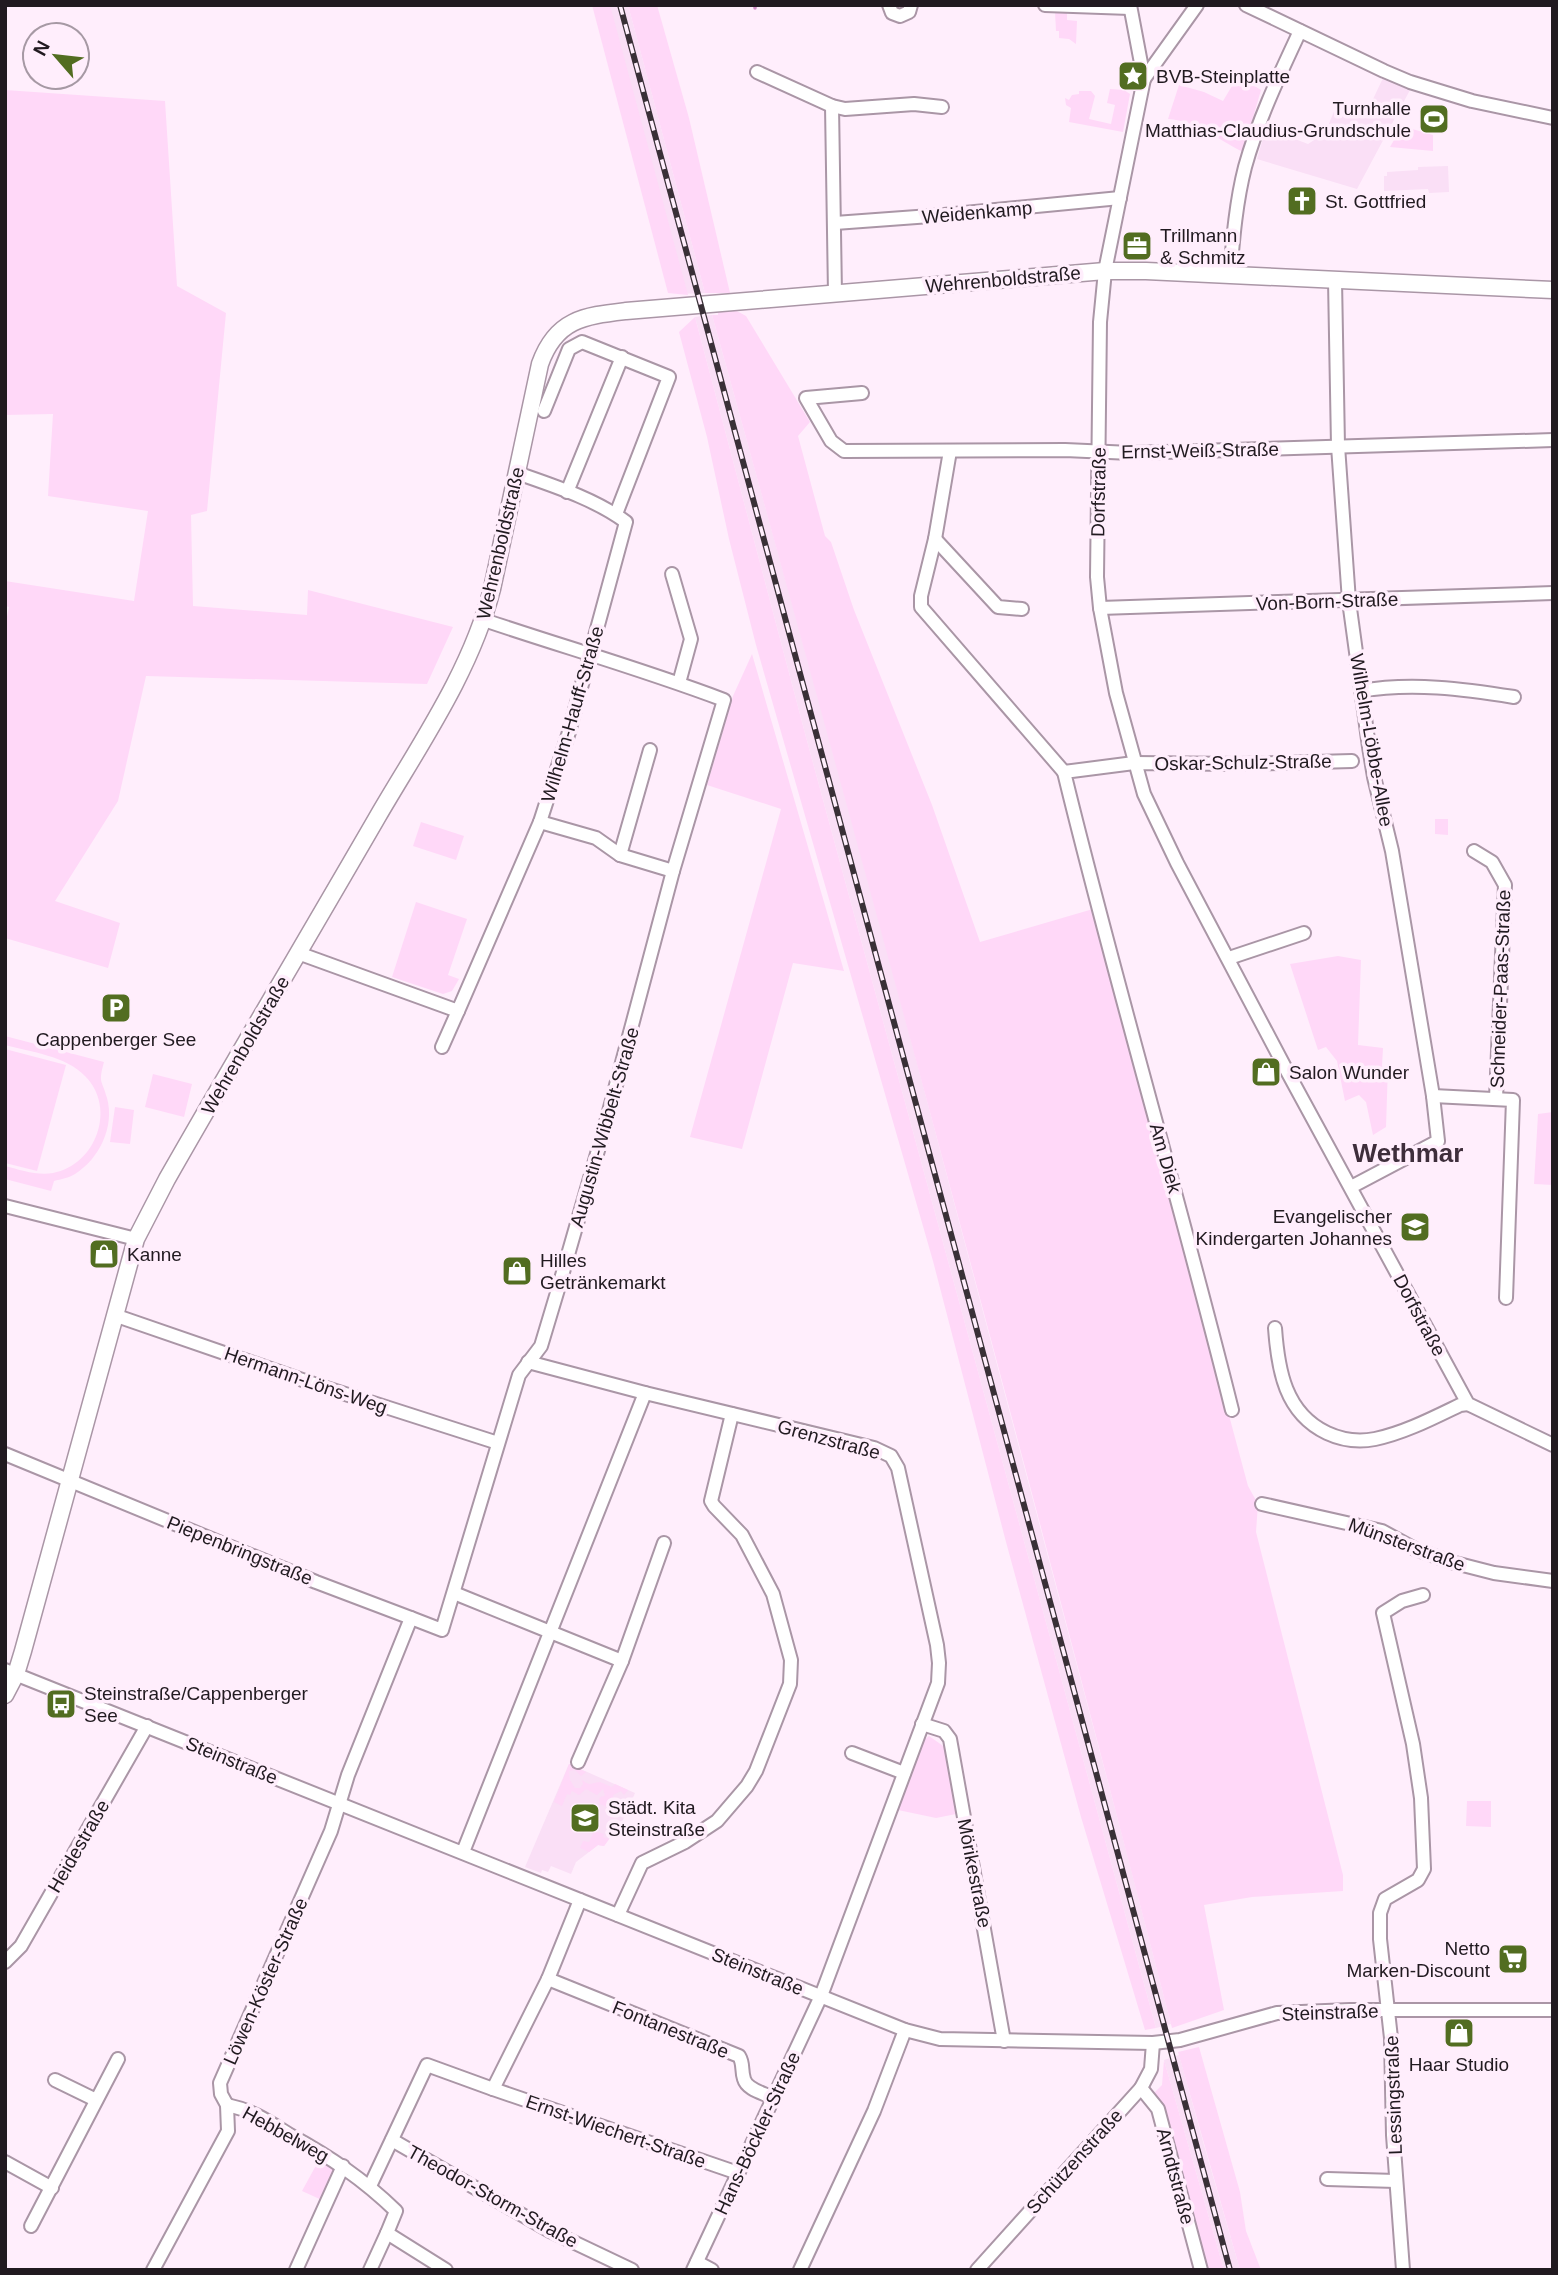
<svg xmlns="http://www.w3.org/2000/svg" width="1558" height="2275" font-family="Arial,sans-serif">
<rect width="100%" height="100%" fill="#ffeefc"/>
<g fill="#fadff6">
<path d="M 605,5 L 628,5 L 705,293 L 678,294 Z"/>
<path d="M 1383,78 L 1410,90 L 1357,189 L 1257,159 L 1266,128 L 1308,144 L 1325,133 L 1338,102 L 1366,114 Z"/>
<path d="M 1448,166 L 1449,192 L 1429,193 L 1428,189 L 1384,191 L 1384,176 L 1387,176 L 1387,172 L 1418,170 L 1418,167 Z"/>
<path d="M 712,315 L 861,852 L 1127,1854 L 1171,2024 L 1156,2028 L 806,737 L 695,317 Z"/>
<path d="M 569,1764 L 635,1793 L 622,1822 L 604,1846 L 598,1845 L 576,1862 L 571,1874 L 551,1866 L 548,1872 L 542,1870 L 541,1873 L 525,1867 Z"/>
<path d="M 1179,2055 L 1204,2145 L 1240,2270 L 1224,2270 L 1164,2060 Z"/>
</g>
<g fill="#ffd8f8">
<path d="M 592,5 L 610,5 L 688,295 L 668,293 Z"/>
<path d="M 628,5 L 657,5 L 689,118 L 730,293 L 705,293 Z"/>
<path d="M 1055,12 L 1067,13 L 1067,20 L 1077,21 L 1076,44 L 1069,39 L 1059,38 L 1059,31 L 1056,31 Z"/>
<path d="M 1238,76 L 1261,90 L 1243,152 C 1217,139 1197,121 1168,119 L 1179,85 L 1204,92 L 1223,101 Z"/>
<path d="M 1110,89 L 1124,90 L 1130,94 L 1123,132 L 1069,122 L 1071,108 L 1066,105 L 1065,98 L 1069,100 L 1072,95 L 1079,94 L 1079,91 L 1091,91 L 1095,96 L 1089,119 L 1111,124 L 1115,105 L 1107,103 Z"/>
<path d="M 5,90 L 165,101 L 177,286 L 226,313 L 207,511 L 191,515 L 193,606 L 307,615 L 308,590 L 453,627 L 427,684 L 146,676 L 118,801 L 55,901 L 120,923 L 108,968 L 5,938 L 5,626 L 9,607 L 5,606 L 5,581 L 134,601 L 148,511 L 48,496 L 53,414 L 5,415 Z"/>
<path d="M 1402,126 L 1433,135 L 1433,151 L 1390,147 Z"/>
<path d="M 735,310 L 746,316 L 810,422 L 798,436 L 825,536 L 831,542 L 854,610 L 932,805 L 980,942 L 1093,909 L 1248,1486 L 1258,1504 L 1256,1532 L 1343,1875 L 1343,1891 L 1252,1897 L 1204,1905 L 1224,2010 L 1172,2028 C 1024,1456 870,885 712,315 L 718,315 L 718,312 Z"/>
<path d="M 695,317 L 806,737 L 1156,2028 L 1145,2030 L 1081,1817 L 1006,1542 L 933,1261 L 756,645 L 729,539 L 707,437 L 679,332 Z"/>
<path d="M 752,654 L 844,971 L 793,963 L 742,1149 L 690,1137 L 781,809 L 707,785 L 733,696 Z"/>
<path d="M 1435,819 L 1448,819 L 1448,835 L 1435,834 Z"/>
<path d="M 421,822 L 464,836 L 456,860 L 413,846 Z"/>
<path d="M 416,902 L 467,919 L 448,975 L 459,979 L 452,991 L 443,994 L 392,977 Z"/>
<path d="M 1338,956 L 1361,960 L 1358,1045 L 1383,1048 L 1382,1066 L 1388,1066 L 1386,1127 L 1373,1135 L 1366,1102 L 1359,1095 L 1345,1101 L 1337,1061 L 1326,1047 L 1318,1050 L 1290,964 Z"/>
<path d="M 5,1036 L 104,1062 C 98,1084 102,1079 107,1098 C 115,1127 99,1159 75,1174 C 69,1178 61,1179 54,1181 L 51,1191 L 5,1179 L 5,1166 C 21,1170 37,1176 53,1173 C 96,1165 117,1108 85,1076 C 66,1056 31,1052 5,1045 Z"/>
<path d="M 5,1049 L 66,1065 L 37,1171 L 5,1163 Z"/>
<path d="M 153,1074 L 192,1084 L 184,1117 L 145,1107 Z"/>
<path d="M 115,1107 L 134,1110 L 130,1144 L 110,1142 Z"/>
<path d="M 1553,1112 L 1553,1185 L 1534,1184 L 1538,1114 Z"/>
<path d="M 929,1736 L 946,1748 L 961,1813 L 936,1818 L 898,1810 L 923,1741 Z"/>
<path d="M 569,1764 L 586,1772 L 581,1776 L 575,1770 L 569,1771 L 570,1780 L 575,1788 L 580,1788 L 583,1784 L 582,1780 C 592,1787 589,1783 600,1782 L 612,1787 L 615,1784 L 628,1790 L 624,1795 L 621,1791 L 613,1795 L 614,1801 L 618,1804 L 613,1813 L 614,1819 L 609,1817 L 612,1809 L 600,1804 L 599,1801 L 600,1797 L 605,1796 L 603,1789 L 597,1795 L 586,1789 L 579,1795 L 572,1791 L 570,1795 L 567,1794 L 562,1806 L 554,1802 Z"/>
<path d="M 1467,1801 L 1491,1801 L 1491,1827 L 1466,1826 Z"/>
<path d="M 594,1831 L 604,1834 L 603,1837 L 609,1839 L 604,1846 L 598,1845 L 589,1852 L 580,1848 L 583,1841 L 589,1842 Z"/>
<path d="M 1199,2047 L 1240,2192 L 1246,2231 L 1261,2270 L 1240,2270 L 1178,2052 Z"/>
<path d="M 1164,2060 L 1224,2270 L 1206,2270 L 1162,2102 L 1154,2093 L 1162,2085 Z"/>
<path d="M 319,2160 L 334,2167 L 336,2173 L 324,2201 L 302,2191 Z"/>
</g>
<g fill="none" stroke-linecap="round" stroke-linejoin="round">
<path stroke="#d18dc8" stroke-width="3.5" d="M 755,8 L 755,5"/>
<g stroke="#aa96a6" stroke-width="16">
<g id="minor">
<path d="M 889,5 L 892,13 L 900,16 L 909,12 L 911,5"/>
<path d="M 1045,5 L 1130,8"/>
<path d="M 1130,5 L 1144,79 L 1105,271 L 1100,322 L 1097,577 L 1100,608 L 1116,693 L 1144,794 L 1177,863 L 1288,1073 L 1468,1404 L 1553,1445"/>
<path d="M 1246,5 L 1384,71 L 1410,82 L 1472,101 L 1553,118"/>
<path d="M 757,72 L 832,106 L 845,109 L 914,104 L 942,107"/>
<path d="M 1144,79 L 1197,5"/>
<path d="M 832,106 L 835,294"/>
<path d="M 835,223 L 944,215 L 1120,198"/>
<path d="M 1230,275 C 1233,239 1236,202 1245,167 C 1258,120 1279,76 1300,31"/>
<path d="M 1335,280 L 1338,446 L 1349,601 L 1369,747 L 1374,777 L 1392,851 L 1433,1096 L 1438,1141 L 1351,1187"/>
<path d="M 862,393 L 806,398 L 831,441 L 844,451 L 1065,450 L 1131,453 L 1553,440"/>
<path d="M 544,411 L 569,349 L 582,342 L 669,377 L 616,514"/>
<path d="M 950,451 L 935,539 L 921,596 L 921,607 L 1064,772"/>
<path d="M 567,492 L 622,357"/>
<path d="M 935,539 L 998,607 L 1022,609"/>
<path d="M 672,574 L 691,639 L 679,683"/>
<path d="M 1100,608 L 1553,593"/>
<path d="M 1361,691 C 1411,682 1464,689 1514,697"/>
<path d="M 540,822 L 596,838 L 620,855 L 673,871"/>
<path d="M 1474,851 L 1492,862 L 1505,885 L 1496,1098"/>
<path d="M 620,855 L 650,750"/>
<path d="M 298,953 L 458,1011 L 540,822 L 569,732 L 626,522 C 595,499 554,486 517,473"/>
<path d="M 1229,958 L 1304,933"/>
<path d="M 442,1047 L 458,1011"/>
<path d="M 1433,1096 L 1513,1100 L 1506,1298"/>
<path d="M 5,1206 L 136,1239"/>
<path d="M 114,1315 L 314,1384 L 498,1443"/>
<path d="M 1275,1328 C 1278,1370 1285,1413 1327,1433 C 1342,1440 1359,1442 1375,1439 C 1404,1433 1433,1418 1460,1405 L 1468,1404"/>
<path d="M 528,1362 L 645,1393 L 874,1448 L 891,1456 L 898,1468 L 937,1645 L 939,1663 L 938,1683 L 821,1996 L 693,2270"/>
<path d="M 1232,1410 C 1179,1197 1116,986 1064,772 L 1134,763 L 1240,764 L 1352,761"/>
<path d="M 5,1454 L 316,1582 L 411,1618"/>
<path d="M 1262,1504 L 1382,1531 L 1415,1549 L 1451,1562 L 1494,1573 L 1553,1581"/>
<path d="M 454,1593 L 622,1661"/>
<path d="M 5,1670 L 905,2030 L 940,2039 L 1153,2043 L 1180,2040 L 1277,2013 L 1350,2010 L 1553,2010"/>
<path d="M 922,1724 L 944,1731 L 950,1739 L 1004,2041"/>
<path d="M 852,1753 L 904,1773"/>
<path d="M 578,1762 L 622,1661 L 664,1543"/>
<path d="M 463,1852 L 645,1393"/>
<path d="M 618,1915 L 642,1863 L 685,1842 L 717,1821 L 747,1786 L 756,1771 L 790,1684 L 791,1660 L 773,1594 L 742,1535 L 714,1506 L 711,1501 L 732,1414"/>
<path d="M 5,1962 L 21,1946 L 147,1726"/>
<path d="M 548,1979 L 739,2056 C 744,2064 741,2070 744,2079 C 747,2090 764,2093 773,2098"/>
<path d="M 55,2080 L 96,2100"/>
<path d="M 1141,2088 L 1158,2109 L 1201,2270"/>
<path d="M 493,2089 L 738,2173"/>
<path d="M 227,2105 C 252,2110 269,2122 290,2135 C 330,2157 363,2179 396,2211 L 387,2233 L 446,2270"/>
<path d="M 392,2140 L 550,2231 L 632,2270"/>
<path d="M 5,2162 L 52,2188"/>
<path d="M 1327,2179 L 1396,2181"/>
<path d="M 370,2186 L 427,2065 L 493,2089 L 548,1979 L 580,1900"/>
<path d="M 31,2226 L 118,2059"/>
<path d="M 697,2262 L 712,2270"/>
<path d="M 153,2270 L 228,2131 L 227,2105 L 221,2094 L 220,2083 L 331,1831 L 348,1775 L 411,1618 L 442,1630 L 519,1375 L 541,1346 L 559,1286 L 607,1119 L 673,871 L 724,700 C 645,670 564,647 484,620"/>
<path d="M 296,2270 L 343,2166"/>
<path d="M 370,2270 L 387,2233"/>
<path d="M 800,2270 L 874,2111 L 905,2030"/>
<path d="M 977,2270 L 1141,2088 L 1151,2069 L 1153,2043"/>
<path d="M 1403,2270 L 1393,2135 L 1391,2038 L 1380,1939 L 1380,1913 L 1385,1899 L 1418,1880 L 1424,1869 L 1421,1798 L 1413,1744 L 1383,1613 L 1402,1601 L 1423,1595"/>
</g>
</g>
<g stroke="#aa96a6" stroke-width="19">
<path id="tertiary" d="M 5,1695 L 16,1674 L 23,1651 L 136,1239 L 167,1179 C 236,1058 308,937 378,816 C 420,744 471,671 492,589 L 540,364 C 556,319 584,316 626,311 L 1105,271 L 1146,271 L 1553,290"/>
</g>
<use href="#minor" stroke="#fff" stroke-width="12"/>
<use href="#tertiary" stroke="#fff" stroke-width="16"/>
<g stroke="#393037" stroke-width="6">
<path id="rail" d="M 620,5 L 1230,2270"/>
</g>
<use href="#rail" stroke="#ffeefc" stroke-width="3.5" stroke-dasharray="10" stroke-linecap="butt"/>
</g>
<defs>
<g id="sight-square" transform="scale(1.575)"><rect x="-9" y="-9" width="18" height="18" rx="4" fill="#526d21" stroke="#ffeefc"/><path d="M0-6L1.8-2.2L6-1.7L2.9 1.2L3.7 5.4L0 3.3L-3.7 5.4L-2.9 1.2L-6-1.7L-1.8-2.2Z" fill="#fff"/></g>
<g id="stadium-square" transform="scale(1.575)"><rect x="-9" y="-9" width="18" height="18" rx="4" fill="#526d21" stroke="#ffeefc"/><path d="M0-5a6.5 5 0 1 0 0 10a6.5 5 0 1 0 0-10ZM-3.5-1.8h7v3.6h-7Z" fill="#fff"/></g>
<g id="church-square" transform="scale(1.575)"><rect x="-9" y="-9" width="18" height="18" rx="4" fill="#526d21" stroke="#ffeefc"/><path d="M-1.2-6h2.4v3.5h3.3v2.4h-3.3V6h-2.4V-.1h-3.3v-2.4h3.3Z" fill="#fff"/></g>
<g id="office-square" transform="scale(1.575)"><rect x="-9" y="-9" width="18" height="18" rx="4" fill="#526d21" stroke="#ffeefc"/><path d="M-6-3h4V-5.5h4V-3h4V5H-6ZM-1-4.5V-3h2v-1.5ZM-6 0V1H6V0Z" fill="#fff"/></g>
<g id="parking-square" transform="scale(1.575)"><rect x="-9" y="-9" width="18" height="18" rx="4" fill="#526d21" stroke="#ffeefc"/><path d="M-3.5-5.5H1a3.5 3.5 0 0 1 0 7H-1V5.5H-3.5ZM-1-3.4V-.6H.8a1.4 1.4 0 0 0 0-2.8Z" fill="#fff"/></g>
<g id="shop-square" transform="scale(1.575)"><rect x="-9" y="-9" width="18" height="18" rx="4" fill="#526d21" stroke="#ffeefc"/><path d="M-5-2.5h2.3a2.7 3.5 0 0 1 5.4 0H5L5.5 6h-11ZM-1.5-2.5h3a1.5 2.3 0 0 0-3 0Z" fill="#fff"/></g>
<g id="school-square" transform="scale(1.575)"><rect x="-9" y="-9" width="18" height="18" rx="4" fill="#526d21" stroke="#ffeefc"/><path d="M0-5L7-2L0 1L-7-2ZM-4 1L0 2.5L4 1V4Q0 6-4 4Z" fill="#fff"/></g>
<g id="bus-square" transform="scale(1.575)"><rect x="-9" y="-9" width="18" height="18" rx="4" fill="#526d21" stroke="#ffeefc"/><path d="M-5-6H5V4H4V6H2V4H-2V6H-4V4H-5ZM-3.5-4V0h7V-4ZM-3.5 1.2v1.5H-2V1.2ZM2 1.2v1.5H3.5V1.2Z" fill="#fff"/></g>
<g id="supermarket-square" transform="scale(1.575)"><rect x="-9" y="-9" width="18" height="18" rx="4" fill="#526d21" stroke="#ffeefc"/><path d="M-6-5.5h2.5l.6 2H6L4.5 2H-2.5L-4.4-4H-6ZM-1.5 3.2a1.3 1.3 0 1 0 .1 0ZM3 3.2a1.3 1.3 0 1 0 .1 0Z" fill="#fff"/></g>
</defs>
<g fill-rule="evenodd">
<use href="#sight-square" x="1133" y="76"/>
<use href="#stadium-square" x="1434" y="119"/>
<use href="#church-square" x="1302" y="201"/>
<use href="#office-square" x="1137" y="246"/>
<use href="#parking-square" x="116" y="1008"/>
<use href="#shop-square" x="1266" y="1072"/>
<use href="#school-square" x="1415" y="1227"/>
<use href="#shop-square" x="104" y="1254"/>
<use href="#shop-square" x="517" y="1271"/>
<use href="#bus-square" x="61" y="1704"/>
<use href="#school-square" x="585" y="1818"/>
<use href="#supermarket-square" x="1513" y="1959"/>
<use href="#shop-square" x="1459" y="2033"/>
</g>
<g text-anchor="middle" stroke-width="7" stroke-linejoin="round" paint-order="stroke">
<g font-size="19" fill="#211a20" stroke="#ffeefc" text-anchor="start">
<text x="1156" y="83">BVB-Steinplatte</text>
<text x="1411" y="115" text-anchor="end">Turnhalle<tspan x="1411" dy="22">Matthias-Claudius-Grundschule</tspan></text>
<text x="1325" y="208">St. Gottfried</text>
<text x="1160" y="242">Trillmann<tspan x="1160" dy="22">&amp; Schmitz</tspan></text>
<text x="116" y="1046" text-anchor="middle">Cappenberger See</text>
<text x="1289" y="1079">Salon Wunder</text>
<text x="1392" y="1223" text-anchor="end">Evangelischer<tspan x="1392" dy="22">Kindergarten Johannes</tspan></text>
<text x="127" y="1261">Kanne</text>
<text x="540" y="1267">Hilles<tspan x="540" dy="22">Getränkemarkt</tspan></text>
<text x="84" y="1700">Steinstraße/Cappenberger<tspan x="84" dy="22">See</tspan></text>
<text x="608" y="1814">Städt. Kita<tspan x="608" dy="22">Steinstraße</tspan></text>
<text x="1490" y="1955" text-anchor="end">Netto<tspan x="1490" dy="22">Marken-Discount</tspan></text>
<text x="1459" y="2071" text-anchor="middle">Haar Studio</text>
</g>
<g font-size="19" fill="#211a20" stroke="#ffeefc">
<text transform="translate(977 212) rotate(-5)" y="7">Weidenkamp</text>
<text transform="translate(1003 279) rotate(-5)" y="7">Wehrenboldstraße</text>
<text transform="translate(1200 450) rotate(-1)" y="7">Ernst-Weiß-Straße</text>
<text transform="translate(1098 492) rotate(-89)" y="7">Dorfstraße</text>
<text transform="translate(500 543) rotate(-77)" y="7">Wehrenboldstraße</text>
<text transform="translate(1327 601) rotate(-2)" y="7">Von-Born-Straße</text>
<text transform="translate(572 714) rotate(-74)" y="7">Wilhelm-Hauff-Straße</text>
<text transform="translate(1372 740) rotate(80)" y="7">Wilhelm-Löbbe-Allee</text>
<text transform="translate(1243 762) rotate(-1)" y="7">Oskar-Schulz-Straße</text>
<text transform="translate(1500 989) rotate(-88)" y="7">Schneider-Paas-Straße</text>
<text transform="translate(245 1045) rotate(-60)" y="7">Wehrenboldstraße</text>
<text transform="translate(604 1127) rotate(-74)" y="7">Augustin-Wibbelt-Straße</text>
<text transform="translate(1166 1158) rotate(74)" y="7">Am Diek</text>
<text transform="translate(1420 1315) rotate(62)" y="7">Dorfstraße</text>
<text transform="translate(306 1380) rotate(19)" y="7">Hermann-Löns-Weg</text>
<text transform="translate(829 1439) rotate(15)" y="7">Grenzstraße</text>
<text transform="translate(1407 1544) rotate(20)" y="7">Münsterstraße</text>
<text transform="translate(240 1550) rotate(22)" y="7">Piepenbringstraße</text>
<text transform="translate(232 1760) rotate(22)" y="7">Steinstraße</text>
<text transform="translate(78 1846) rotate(-60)" y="7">Heidestraße</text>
<text transform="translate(975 1873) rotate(79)" y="7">Mörikestraße</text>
<text transform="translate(758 1971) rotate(22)" y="7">Steinstraße</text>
<text transform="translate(265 1981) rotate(-66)" y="7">Löwen-Köster-Straße</text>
<text transform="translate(1330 2012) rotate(-2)" y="7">Steinstraße</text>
<text transform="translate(671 2029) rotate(22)" y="7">Fontanestraße</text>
<text transform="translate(1393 2095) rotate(-92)" y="7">Lessingstraße</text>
<text transform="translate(616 2131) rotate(19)" y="7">Ernst-Wiechert-Straße</text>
<text transform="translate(757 2133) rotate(-65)" y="7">Hans-Böckler-Straße</text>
<text transform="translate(286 2134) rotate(29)" y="7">Hebbelweg</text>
<text transform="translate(1074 2161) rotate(-48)" y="7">Schützenstraße</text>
<text transform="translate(1176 2176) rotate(75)" y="7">Arndtstraße</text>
<text transform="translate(493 2196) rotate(29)" y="7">Theodor-Storm-Straße</text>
</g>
<g font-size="26" font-weight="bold" fill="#3e2e3b" stroke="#ffeefc">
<text x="1408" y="1162">Wethmar</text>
</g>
</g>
<rect width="1558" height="2275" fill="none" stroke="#211a20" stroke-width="14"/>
<g transform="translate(56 56) rotate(298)"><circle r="33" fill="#ffeefc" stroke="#a699a4" stroke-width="2"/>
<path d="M0-5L12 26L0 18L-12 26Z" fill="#526d21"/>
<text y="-10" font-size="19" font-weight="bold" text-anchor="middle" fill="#211a20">N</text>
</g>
</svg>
